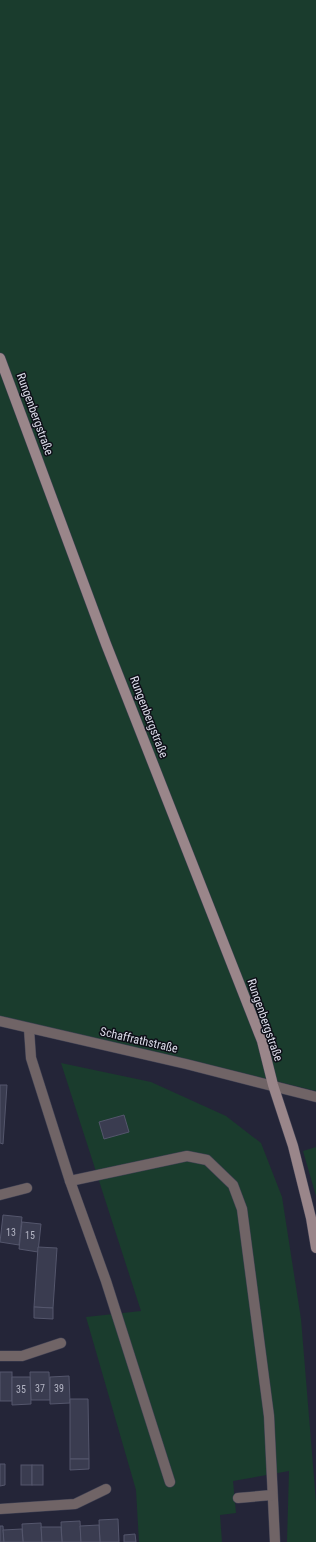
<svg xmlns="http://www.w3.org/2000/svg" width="316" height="1542" font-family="'Roboto Condensed',sans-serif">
<rect width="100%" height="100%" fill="#242538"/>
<g fill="#1a3c2d">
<path d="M 0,0 L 316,0 L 316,1091 L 186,1059 L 0,1018 Z"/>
<path d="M 61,1063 L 151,1082 L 226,1116 L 261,1143 L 282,1197 L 301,1319 L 316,1502 L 316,1542 L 287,1542 L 289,1471 L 233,1481 L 236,1513 L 220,1515 L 222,1542 L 139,1542 L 136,1490 L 86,1317 L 141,1311 Z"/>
<path d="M 316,1147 L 316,1196 L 303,1151 Z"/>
</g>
<g fill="#3a3c50" stroke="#54566c">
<path d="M 0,1085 L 7,1085 L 3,1144 L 0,1143 Z"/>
<path d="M 124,1115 L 129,1132 L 104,1139 L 99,1122 Z"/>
<path d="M 3,1215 L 22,1217 L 19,1245 L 0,1242 Z"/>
<path d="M 22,1222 L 41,1224 L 38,1252 L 19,1249 Z"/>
<path d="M 38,1247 L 57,1248 L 53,1308 L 34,1307 Z"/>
<path d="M 34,1307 L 53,1308 L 53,1319 L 34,1318 Z"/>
<rect x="0" y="1372" width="12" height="29"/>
<path d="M 30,1372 L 49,1372 L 50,1400 L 31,1400 Z"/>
<path d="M 69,1376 L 70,1403 L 50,1404 L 50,1377 Z"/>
<path d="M 12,1377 L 30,1377 L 31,1404 L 12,1405 Z"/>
<path d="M 70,1399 L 88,1399 L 89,1459 L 70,1459 Z"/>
<path d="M 70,1459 L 89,1459 L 89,1469 L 70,1470 Z"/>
<path d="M 0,1464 L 5,1464 L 5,1485 L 0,1486 Z"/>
<rect x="21" y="1465" width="11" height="20"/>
<rect x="32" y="1465" width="11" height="20"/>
<path d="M 118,1519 L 119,1542 L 100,1542 L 99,1520 Z"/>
<path d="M 80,1521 L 81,1542 L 62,1542 L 61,1522 Z"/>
<path d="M 41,1523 L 42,1542 L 23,1542 L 22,1524 Z"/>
<path d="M 99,1525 L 100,1542 L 81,1542 L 80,1526 Z"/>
<path d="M 0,1526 L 3,1526 L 4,1542 L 0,1542 Z"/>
<path d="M 41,1527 L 61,1527 L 62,1542 L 42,1542 Z"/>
<path d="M 22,1529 L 23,1542 L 4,1542 L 3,1530 Z"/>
<path d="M 135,1534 L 136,1542 L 124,1542 L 124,1535 Z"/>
</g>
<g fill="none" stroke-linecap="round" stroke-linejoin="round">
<g stroke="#414254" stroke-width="11">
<g id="lane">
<path d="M 29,1029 L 31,1058 L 70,1181 L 106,1281 L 170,1482"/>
<path d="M 70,1181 L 187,1156 L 207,1160 L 233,1185 L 242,1209 L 269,1416 L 275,1542"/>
<path d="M 238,1498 L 272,1495"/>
</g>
</g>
<g stroke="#414254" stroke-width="11">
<g id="street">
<path d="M 0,1021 L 186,1064 L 316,1097"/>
<path d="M 0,1195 L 27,1188"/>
<path d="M 0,1356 L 22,1356 L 61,1343"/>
<path d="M 0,1509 L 75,1504 L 106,1489"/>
</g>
</g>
<g stroke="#414254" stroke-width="11">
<path id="secondary" d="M 0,358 L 106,644 L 262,1041 L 273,1085 L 293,1146 L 311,1218 L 316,1248"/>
</g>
<use href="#lane" stroke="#706466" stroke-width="10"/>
<use href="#street" stroke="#706466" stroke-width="10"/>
<use href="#secondary" stroke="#9a868a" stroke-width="10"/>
</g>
<g text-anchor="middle" stroke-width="3" stroke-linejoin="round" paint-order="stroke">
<g font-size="10" fill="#b4b5c4">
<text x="11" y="1236">13</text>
<text x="30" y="1239">15</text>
<text x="40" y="1392">37</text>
<text x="59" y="1392">39</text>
<text x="21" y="1393">35</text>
</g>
<g font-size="12" fill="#dcddea" stroke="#0e0f18">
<text transform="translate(35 414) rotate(70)" y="4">Rungenbergstraße</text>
<text transform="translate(149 717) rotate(69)" y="4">Rungenbergstraße</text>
<text transform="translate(265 1020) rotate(71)" y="4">Rungenbergstraße</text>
<text transform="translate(139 1040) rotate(13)" y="4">Schaffrathstraße</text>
</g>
</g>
</svg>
